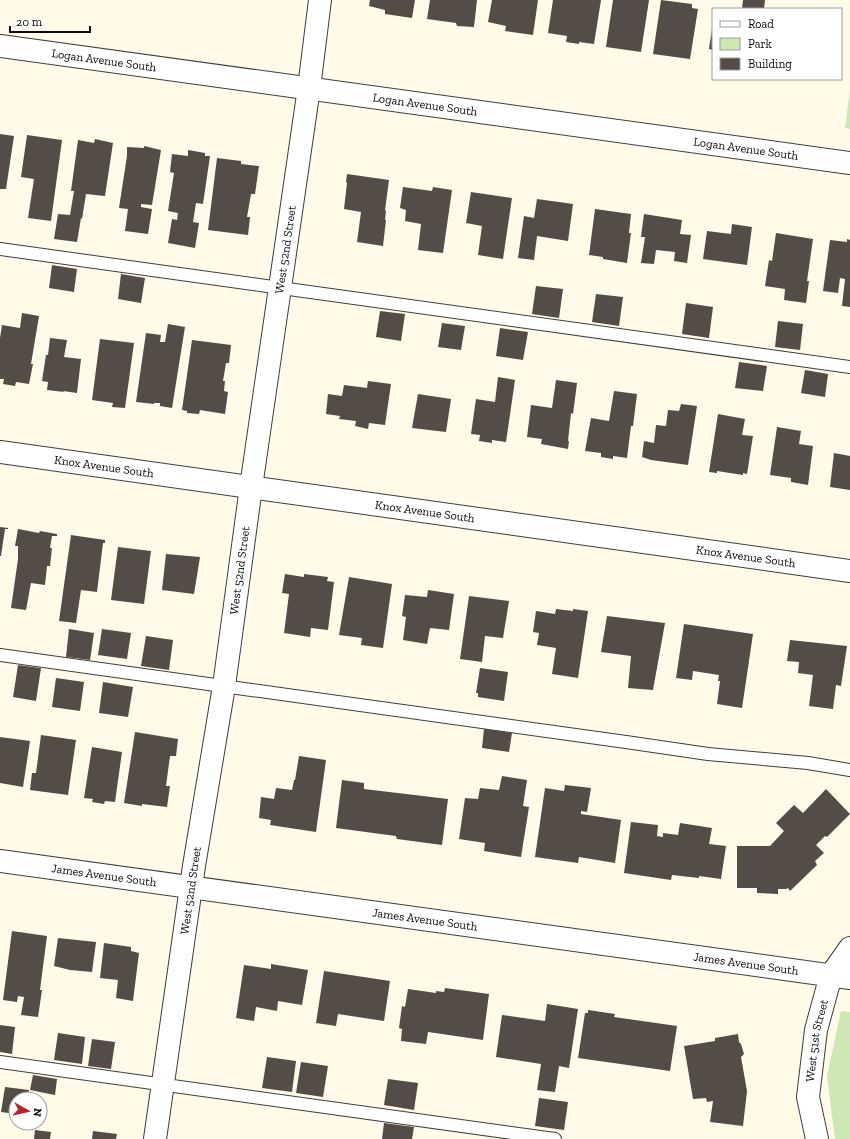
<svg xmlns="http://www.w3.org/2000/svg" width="850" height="1139" font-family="'Zilla Slab',serif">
<rect width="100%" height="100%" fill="#fffbe8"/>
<g fill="#cde8b3">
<path d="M 850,89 L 850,129 L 845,128 Z"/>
<path d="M 841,1011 L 850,1012 L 850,1139 L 835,1139 L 827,1076 Z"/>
</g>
<g fill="#534c47">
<path d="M 370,0 L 415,0 L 412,18 L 385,14 L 385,10 L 369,6 Z"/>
<path d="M 430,0 L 477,0 L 474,27 L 457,26 L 456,23 L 427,19 Z"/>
<path d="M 492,0 L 538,0 L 533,35 L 505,31 L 506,26 L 488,22 Z"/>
<path d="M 553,0 L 601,0 L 594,44 L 579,42 L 579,44 L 566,42 L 567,36 L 548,33 Z"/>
<path d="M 613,0 L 649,0 L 641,52 L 606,47 Z"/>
<path d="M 661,0 L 692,4 L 692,8 L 698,9 L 690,59 L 653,54 Z"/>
<path d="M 743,0 L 765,0 L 764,9 L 742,9 Z"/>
<path d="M 712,29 L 713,29 L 713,50 L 709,49 Z"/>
<path d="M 0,134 L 14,136 L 6,189 L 0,189 Z"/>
<path d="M 27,135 L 62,140 L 51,221 L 28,218 L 34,179 L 21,177 Z"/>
<path d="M 95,139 L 113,143 L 105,196 L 86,194 L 82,219 L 81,218 L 77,242 L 54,239 L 58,214 L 70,215 L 74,191 L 71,191 L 78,140 L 94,143 Z"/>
<path d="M 144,146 L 161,150 L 152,205 L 141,204 L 141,207 L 152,209 L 148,234 L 125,231 L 128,209 L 119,208 L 127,156 L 127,147 L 144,148 Z"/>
<path d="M 188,150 L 205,153 L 205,156 L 210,156 L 203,204 L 196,203 L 193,222 L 199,223 L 195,248 L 168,243 L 172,219 L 177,220 L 178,213 L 168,211 L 174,173 L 170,172 L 172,154 L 188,156 Z"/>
<path d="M 217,158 L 241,161 L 241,164 L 259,166 L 255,194 L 251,194 L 247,217 L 250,217 L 248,235 L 208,230 Z"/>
<path d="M 347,174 L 389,180 L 385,210 L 386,211 L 385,220 L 386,220 L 383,246 L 357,242 L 361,212 L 344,209 L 347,183 L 346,182 Z"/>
<path d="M 403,187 L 432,191 L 433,187 L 452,190 L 443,253 L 418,250 L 421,224 L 405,221 L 406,210 L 400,208 Z"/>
<path d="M 471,192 L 512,198 L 503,259 L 478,255 L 482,226 L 466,223 Z"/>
<path d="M 537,199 L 573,204 L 568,241 L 537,236 L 534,260 L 518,258 L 524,216 L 534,218 Z"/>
<path d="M 595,209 L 631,214 L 629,233 L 631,233 L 627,263 L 603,259 L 603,257 L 589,255 Z"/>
<path d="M 644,214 L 682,220 L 680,234 L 691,235 L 687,263 L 674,261 L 675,252 L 656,250 L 654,264 L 641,263 L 645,237 L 641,237 Z"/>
<path d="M 732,224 L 752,227 L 747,265 L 703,259 L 707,231 L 731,234 Z"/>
<path d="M 776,233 L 813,239 L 807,281 L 809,281 L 806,303 L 784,300 L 785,289 L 765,286 L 769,260 L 772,261 Z"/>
<path d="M 847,239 L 850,240 L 850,307 L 842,306 L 845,279 L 840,278 L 838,293 L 823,291 L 830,240 L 847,242 Z"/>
<path d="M 52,265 L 77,269 L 74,292 L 49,288 Z"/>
<path d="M 121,274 L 145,278 L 141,303 L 118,299 Z"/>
<path d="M 536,286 L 563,289 L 559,318 L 532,314 Z"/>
<path d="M 596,294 L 623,297 L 619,326 L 592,322 Z"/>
<path d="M 686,303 L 713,307 L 709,338 L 682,334 Z"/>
<path d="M 380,311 L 405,314 L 401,341 L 376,337 Z"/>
<path d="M 22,313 L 39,316 L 31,364 L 33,364 L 29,384 L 16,382 L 15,386 L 3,384 L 4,379 L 0,379 L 0,338 L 2,325 L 20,328 Z"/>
<path d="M 778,321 L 803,324 L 800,350 L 775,347 Z"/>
<path d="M 442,323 L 465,326 L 461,350 L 438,347 Z"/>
<path d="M 168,324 L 185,327 L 172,408 L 160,406 L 160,403 L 154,403 L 154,404 L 136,402 L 146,333 L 161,335 L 160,342 L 165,342 Z"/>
<path d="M 500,328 L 528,332 L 523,360 L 496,356 Z"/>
<path d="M 50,338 L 67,340 L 64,357 L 81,359 L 77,393 L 63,391 L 64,392 L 47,390 L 48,382 L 42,381 L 46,355 L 48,355 Z"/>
<path d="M 100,339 L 134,343 L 125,408 L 112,407 L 113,403 L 92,400 Z"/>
<path d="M 192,340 L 231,345 L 229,363 L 226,363 L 223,381 L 225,381 L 224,391 L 228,392 L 225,414 L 200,410 L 199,414 L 187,413 L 187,411 L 182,410 Z"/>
<path d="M 739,362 L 767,366 L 763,391 L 735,388 Z"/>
<path d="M 805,370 L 828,374 L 825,397 L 801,393 Z"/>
<path d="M 498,377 L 515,380 L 506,442 L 492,440 L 492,443 L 479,441 L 480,435 L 471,434 L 476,399 L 495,402 Z"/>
<path d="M 556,380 L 577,383 L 573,414 L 571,413 L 568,441 L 569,441 L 568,449 L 541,444 L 542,439 L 527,437 L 531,405 L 552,408 Z"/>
<path d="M 368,381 L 391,384 L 385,425 L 369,423 L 368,429 L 355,426 L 356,421 L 339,419 L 340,416 L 326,414 L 328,394 L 342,396 L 344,385 L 367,388 Z"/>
<path d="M 614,391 L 637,394 L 633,426 L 631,426 L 627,458 L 613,456 L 613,459 L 601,457 L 601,453 L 585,451 L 591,418 L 609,421 Z"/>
<path d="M 418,394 L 451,399 L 446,432 L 412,428 Z"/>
<path d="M 681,404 L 697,406 L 688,465 L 651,460 L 642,457 L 644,441 L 654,443 L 656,425 L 666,426 L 668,410 L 679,411 Z"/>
<path d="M 718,414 L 745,419 L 742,435 L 753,436 L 747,474 L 743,473 L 743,475 L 717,471 L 717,473 L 709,472 Z"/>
<path d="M 777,427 L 801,431 L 799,444 L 813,446 L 808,485 L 791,482 L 791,478 L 770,475 Z"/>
<path d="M 834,453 L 850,456 L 850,490 L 830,487 Z"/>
<path d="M 0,527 L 8,528 L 8,529 L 5,529 L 1,556 L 0,556 Z"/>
<path d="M 18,529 L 39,533 L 40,531 L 57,534 L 57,536 L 52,536 L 50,548 L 52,548 L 50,566 L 47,566 L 45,585 L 31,583 L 26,610 L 11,608 L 18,559 L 18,546 L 15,546 Z"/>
<path d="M 71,535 L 105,540 L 105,543 L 103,543 L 97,592 L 81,590 L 76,623 L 59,621 Z"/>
<path d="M 118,547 L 151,551 L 144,604 L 111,600 Z"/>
<path d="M 166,554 L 200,557 L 194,594 L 162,590 Z"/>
<path d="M 285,574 L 304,577 L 304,574 L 328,577 L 327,581 L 334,582 L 328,630 L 311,628 L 310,637 L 284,633 L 289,594 L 282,593 Z"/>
<path d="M 349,577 L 392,584 L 383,648 L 361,645 L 362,638 L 339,635 Z"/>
<path d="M 428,590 L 454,594 L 449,630 L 430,628 L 427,644 L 403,640 L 406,617 L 402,616 L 405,595 L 427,597 Z"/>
<path d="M 469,596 L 509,601 L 503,638 L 485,636 L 482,662 L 460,659 Z"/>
<path d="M 556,609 L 573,611 L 573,609 L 588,611 L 578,678 L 552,674 L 556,648 L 537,645 L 539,633 L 533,632 L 536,611 L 555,614 Z"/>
<path d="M 607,616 L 665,623 L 653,690 L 628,688 L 631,656 L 601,652 Z"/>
<path d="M 684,624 L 753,634 L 742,708 L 717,704 L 720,681 L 718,681 L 719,675 L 693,671 L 692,680 L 676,678 Z"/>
<path d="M 69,629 L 94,633 L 90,660 L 66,657 Z"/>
<path d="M 102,629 L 131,633 L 127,659 L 98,655 Z"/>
<path d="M 146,636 L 173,640 L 169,670 L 141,666 Z"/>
<path d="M 790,640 L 847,646 L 841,686 L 836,685 L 833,709 L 809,706 L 813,675 L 798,673 L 799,662 L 787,661 Z"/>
<path d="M 18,665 L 41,668 L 36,701 L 13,697 Z"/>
<path d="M 480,668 L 508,672 L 504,701 L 478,697 L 478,693 L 476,693 Z"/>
<path d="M 56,678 L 84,682 L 80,711 L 52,707 Z"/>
<path d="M 103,682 L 133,687 L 128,717 L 99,713 Z"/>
<path d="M 484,729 L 512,733 L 509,752 L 482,748 Z"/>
<path d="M 135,732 L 178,739 L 176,756 L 170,756 L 166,786 L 170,786 L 167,807 L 142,804 L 142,806 L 124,803 Z"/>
<path d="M 41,735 L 76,740 L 68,795 L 30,790 L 32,773 L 36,773 Z"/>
<path d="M 0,737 L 30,741 L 23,787 L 0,783 Z"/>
<path d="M 92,747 L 122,752 L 115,802 L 105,801 L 104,804 L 92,802 L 93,799 L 84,798 Z"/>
<path d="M 299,756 L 326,760 L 316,832 L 270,825 L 271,820 L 259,818 L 261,797 L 274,799 L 276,788 L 292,790 L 294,780 L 295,780 Z"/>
<path d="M 502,776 L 527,780 L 523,806 L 529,807 L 521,857 L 484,851 L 485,843 L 459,839 L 465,798 L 478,799 L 480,788 L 499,790 Z"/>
<path d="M 342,780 L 364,783 L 364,789 L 448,799 L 442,845 L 397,839 L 396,836 L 336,828 Z"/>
<path d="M 565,785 L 591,788 L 587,812 L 581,811 L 581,814 L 621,820 L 615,863 L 579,857 L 578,863 L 535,857 L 545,788 L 564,791 Z"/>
<path d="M 826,789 L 850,814 L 827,837 L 825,836 L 816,845 L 824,853 L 815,861 L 817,865 L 790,891 L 788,888 L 786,889 L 778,889 L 778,894 L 757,893 L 757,888 L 737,888 L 737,846 L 770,846 L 784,831 L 776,823 L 794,805 L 803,813 Z"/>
<path d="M 631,822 L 658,825 L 657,836 L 663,837 L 663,833 L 678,835 L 680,823 L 712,828 L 709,844 L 726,846 L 721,879 L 699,876 L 699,878 L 672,875 L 671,880 L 624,873 Z"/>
<path d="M 12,931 L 47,936 L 40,990 L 42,990 L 38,1017 L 21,1015 L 24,997 L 18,996 L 17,1002 L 3,1000 Z"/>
<path d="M 58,938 L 96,942 L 92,972 L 70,970 L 54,966 Z"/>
<path d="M 104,943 L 131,947 L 131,951 L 139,953 L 133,1001 L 116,998 L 118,980 L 100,978 Z"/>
<path d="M 271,964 L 308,970 L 302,1005 L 278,1001 L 277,1011 L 256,1007 L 254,1021 L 236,1018 L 244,965 L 271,969 Z"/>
<path d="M 324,971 L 390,981 L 384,1021 L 338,1014 L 336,1026 L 316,1023 Z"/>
<path d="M 445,988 L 489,994 L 483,1040 L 428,1032 L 426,1044 L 401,1041 L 402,1029 L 399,1028 L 402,1006 L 405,1007 L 408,989 L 436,993 L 436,991 L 444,992 Z"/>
<path d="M 547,1004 L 578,1009 L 569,1068 L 559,1066 L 555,1092 L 537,1090 L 541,1064 L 496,1057 L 502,1015 L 545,1021 Z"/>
<path d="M 588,1010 L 615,1014 L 614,1017 L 677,1026 L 670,1071 L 578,1058 L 585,1013 L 588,1013 Z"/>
<path d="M 0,1025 L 15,1027 L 12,1054 L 0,1052 Z"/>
<path d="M 58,1033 L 85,1037 L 82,1064 L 54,1060 Z"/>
<path d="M 738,1034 L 739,1042 L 741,1044 L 744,1054 L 741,1057 L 747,1091 L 743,1126 L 710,1122 L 713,1101 L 707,1102 L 706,1098 L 693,1099 L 684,1046 L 715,1041 L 715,1038 Z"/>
<path d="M 92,1039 L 115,1042 L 111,1069 L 88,1066 Z"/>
<path d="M 267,1057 L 296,1061 L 292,1092 L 262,1088 Z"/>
<path d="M 301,1062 L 328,1066 L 323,1097 L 296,1093 Z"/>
<path d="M 33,1075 L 57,1079 L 55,1095 L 30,1090 Z"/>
<path d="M 388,1079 L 418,1083 L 414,1110 L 384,1105 Z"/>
<path d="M 5,1087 L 29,1090 L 28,1099 L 16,1099 L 16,1114 L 1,1112 Z"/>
<path d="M 539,1098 L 568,1102 L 564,1130 L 535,1126 Z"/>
<path d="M 384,1123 L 414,1127 L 412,1139 L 382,1139 Z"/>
<path d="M 35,1130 L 51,1132 L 50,1139 L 34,1139 Z"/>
<path d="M 93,1131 L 117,1134 L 116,1139 L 92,1139 Z"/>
</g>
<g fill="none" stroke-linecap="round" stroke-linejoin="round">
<g stroke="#3e3e3e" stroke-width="14">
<g id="service">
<path d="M 0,249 L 850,367"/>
<path d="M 0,655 L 626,742 L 708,754 L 808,763 L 850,770"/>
<path d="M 0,1062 L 555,1139"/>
</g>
</g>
<g stroke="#3e3e3e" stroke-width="24">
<g id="minor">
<path id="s1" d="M 0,46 L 850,163"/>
<path id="s2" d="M 0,452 L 850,571"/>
<path id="s3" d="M 0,861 L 850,978"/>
<path id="s4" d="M 155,1139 L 194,866 L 224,686 L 251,487 L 309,88 L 320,0"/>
<path id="s5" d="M 817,1139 L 808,1097 L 816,1030 L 831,975 L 850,948"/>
</g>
</g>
<use href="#service" stroke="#fff" stroke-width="12"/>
<use href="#minor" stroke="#fff" stroke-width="22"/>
</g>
<g text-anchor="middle" stroke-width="4" stroke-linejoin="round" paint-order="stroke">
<g font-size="12" fill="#0b0b0b" stroke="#fff">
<text dy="4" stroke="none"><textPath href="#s1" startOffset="105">Logan Avenue South</textPath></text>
<text dy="4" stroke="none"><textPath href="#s1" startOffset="429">Logan Avenue South</textPath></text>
<text dy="4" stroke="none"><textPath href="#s1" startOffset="753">Logan Avenue South</textPath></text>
<text dy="4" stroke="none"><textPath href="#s4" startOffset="899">West 52nd Street</textPath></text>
<text dy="4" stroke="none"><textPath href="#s2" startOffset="105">Knox Avenue South</textPath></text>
<text dy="4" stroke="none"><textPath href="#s2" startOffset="429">Knox Avenue South</textPath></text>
<text dy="4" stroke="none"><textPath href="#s2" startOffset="753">Knox Avenue South</textPath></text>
<text dy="4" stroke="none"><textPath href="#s4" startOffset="575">West 52nd Street</textPath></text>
<text dy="4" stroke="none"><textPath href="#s3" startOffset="105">James Avenue South</textPath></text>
<text dy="4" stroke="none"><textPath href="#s4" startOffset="251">West 52nd Street</textPath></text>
<text dy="4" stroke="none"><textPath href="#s3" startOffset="429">James Avenue South</textPath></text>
<text dy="4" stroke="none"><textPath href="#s3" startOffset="753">James Avenue South</textPath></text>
<text dy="4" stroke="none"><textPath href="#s5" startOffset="100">West 51st Street</textPath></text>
</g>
</g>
<rect x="712" y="8" width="130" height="72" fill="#ffffff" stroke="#9d9d9d"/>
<rect x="720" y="21" width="20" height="6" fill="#ffffff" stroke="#9d9d9d"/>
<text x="748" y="28" font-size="12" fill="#0b0b0b">Road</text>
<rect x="720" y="38" width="20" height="12" fill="#cde8b3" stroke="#9d9d9d"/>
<text x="748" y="48" font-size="12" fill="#0b0b0b">Park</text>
<rect x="720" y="58" width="20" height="12" fill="#534c47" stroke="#9d9d9d"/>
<text x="748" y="68" font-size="12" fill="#0b0b0b">Building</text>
<g transform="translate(28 1111) rotate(98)"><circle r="19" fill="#ffffff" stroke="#9d9d9d"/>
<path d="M0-3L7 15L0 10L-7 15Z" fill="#ba2326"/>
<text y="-6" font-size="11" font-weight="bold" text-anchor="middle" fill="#0b0b0b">N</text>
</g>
<path d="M10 26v6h80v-6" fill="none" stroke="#0b0b0b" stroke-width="2"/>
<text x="16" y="26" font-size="12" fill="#0b0b0b" stroke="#ffffff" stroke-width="3" paint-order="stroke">20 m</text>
</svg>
